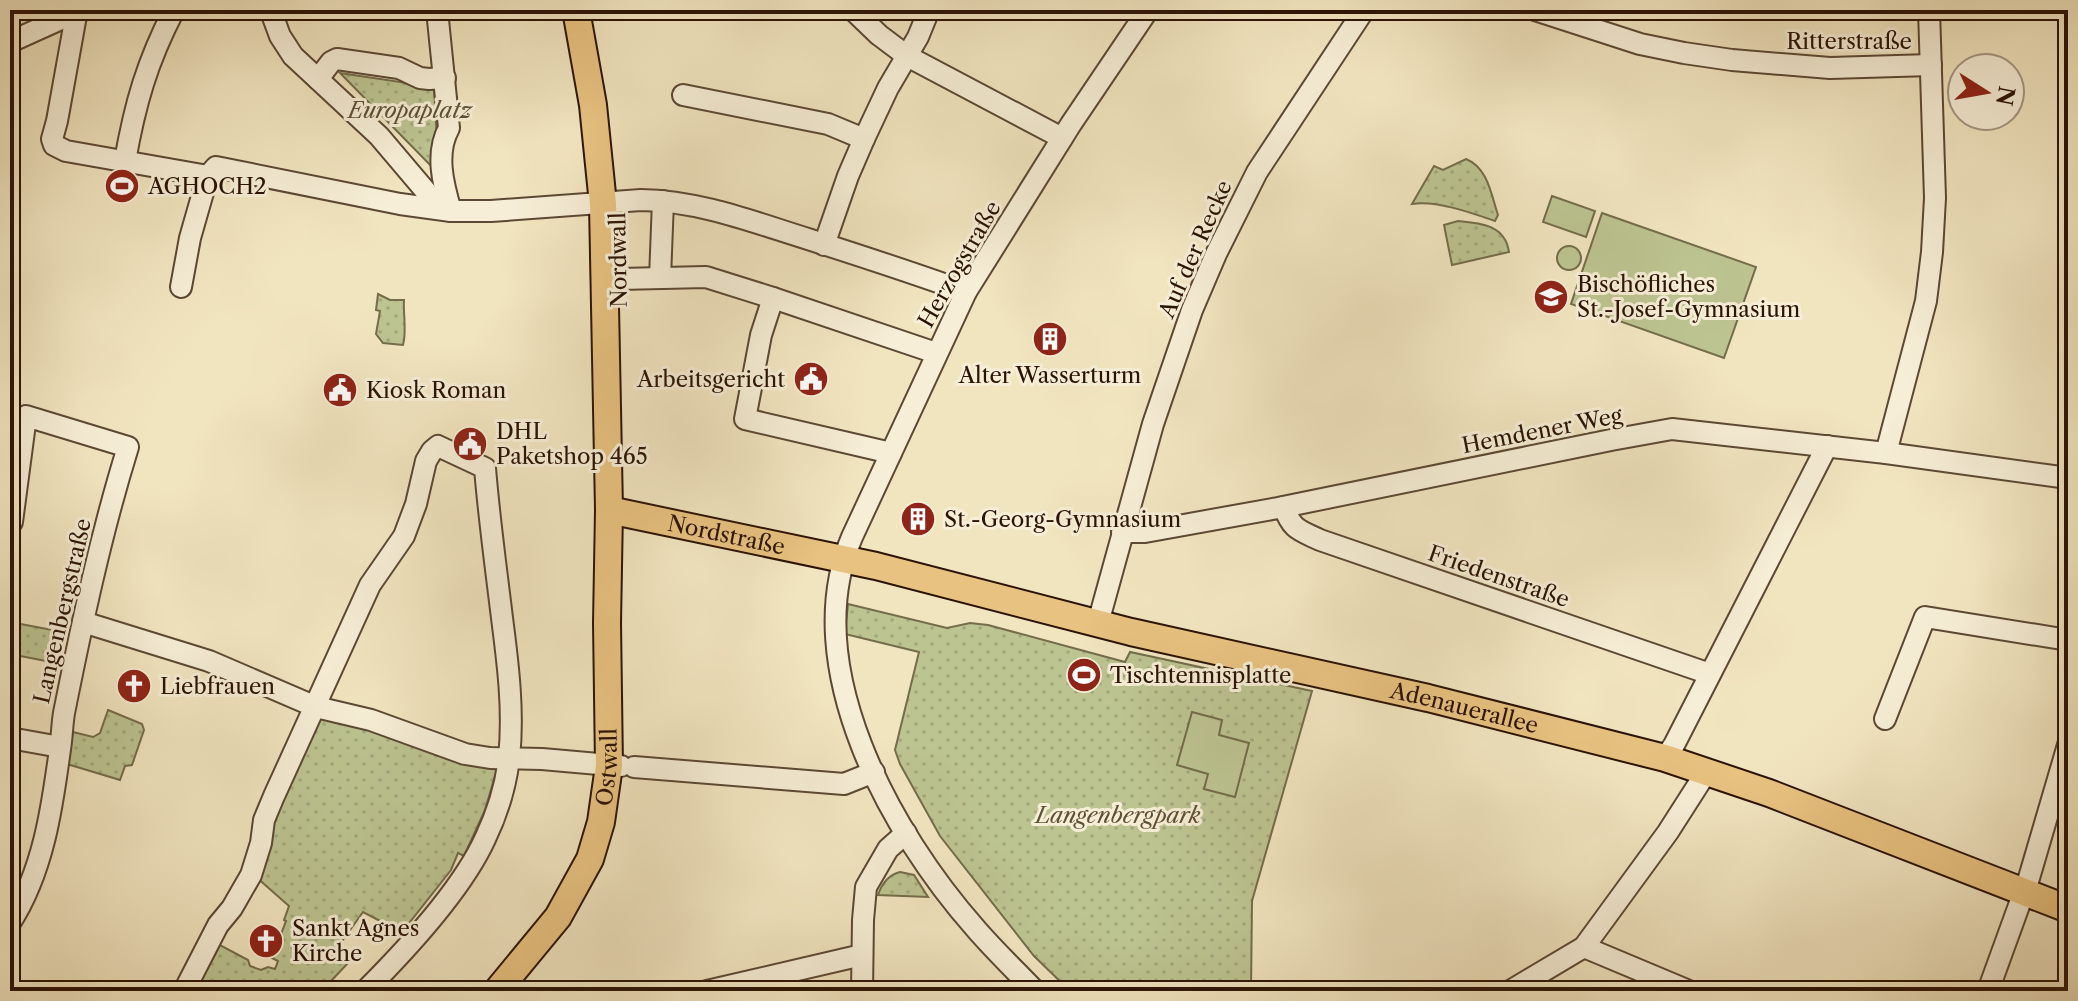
<svg xmlns="http://www.w3.org/2000/svg" width="2078" height="1001" font-family="'Libre Caslon Text',serif">
<defs>
<pattern id="grass-dots" width="8" height="8" patternUnits="userSpaceOnUse" patternTransform="scale(2)"><rect width="8" height="8" fill="#bcc491"/><path d="M2 2h.1M6 6h.1" fill="none" stroke="#a2a87c" stroke-width="1.8" stroke-linecap="round"/></pattern>
</defs>
<rect width="100%" height="100%" fill="#f1e5c0"/>
<filter id="stains"><feTurbulence type="fractalNoise" baseFrequency=".0025" numOctaves="4"/><feColorMatrix values="0 0 0 0 .2 0 0 0 0 .09 0 0 0 0 .02 0 0 0 .5 -.17"/></filter>
<radialGradient id="worn" r=".72"><stop offset=".6" stop-color="#630" stop-opacity="0"/><stop offset="1" stop-color="#630" stop-opacity=".3"/></radialGradient>
<g fill="url(#grass-dots)" stroke="#746c4b" stroke-width="2">
<path d="M 340,73 L 434,87 L 439,175 L 439,174 Z"/>
<path d="M 1466,159 C 1488,168 1491,194 1498,215 L 1495,221 C 1472,213 1436,200 1412,204 L 1434,166 L 1443,170 Z"/>
<path d="M 1458,221 C 1481,223 1505,225 1509,252 L 1452,265 L 1444,225 Z"/>
<path d="M 378,294 L 390,300 L 404,300 C 403,314 407,332 403,345 L 383,343 L 376,334 L 380,311 L 376,310 Z"/>
<path d="M 848,604 L 947,628 L 970,623 L 988,625 L 1125,662 L 1130,652 L 1312,691 L 1252,901 L 1251,991 L 1070,991 L 1034,956 L 940,836 L 900,764 L 895,750 L 919,652 L 845,634 Z"/>
<path d="M 10,622 L 63,632 L 56,663 L 10,654 Z"/>
<path d="M 108,710 L 142,724 L 144,730 L 132,765 L 125,766 L 120,780 L 67,764 L 73,732 L 93,737 L 100,733 Z"/>
<path d="M 321,715 L 497,769 L 485,810 L 464,856 L 458,853 L 451,870 L 402,932 L 389,922 L 386,924 L 363,912 L 335,951 L 348,963 L 332,980 L 315,991 L 204,991 L 197,987 L 220,945 L 248,960 L 250,966 L 261,970 L 268,967 L 275,969 L 278,961 L 272,958 L 286,921 L 284,920 L 289,906 L 255,876 L 268,829 Z"/>
<path d="M 900,872 L 914,875 L 928,897 L 878,895 C 882,883 888,875 900,872 Z"/>
</g>
<g fill="#bcc491" stroke="#746c4b" stroke-width="2">
<path d="M 1552,196 L 1595,211 L 1586,237 L 1543,222 Z"/>
<path d="M 1602,213 L 1756,267 L 1724,358 L 1571,304 Z"/>
<circle cx="1569" cy="258" r="12"/>
<path d="M 1076,661 L 1098,667 L 1093,688 L 1070,682 Z"/>
<path d="M 1192,712 L 1222,720 L 1219,735 L 1249,743 L 1235,797 L 1204,789 L 1208,774 L 1177,765 Z"/>
</g>
<g fill="none" stroke-linecap="round" stroke-linejoin="round">
<g stroke="#5c4834" stroke-width="24">
<g id="minor">
<path d="M 77,10 L 57,121 L 52,139 L 54,145 L 66,151 L 208,176"/>
<path d="M 272,10 L 273,17 L 280,36 L 293,56 L 379,136 L 429,195 L 448,208"/>
<path d="M 437,10 L 449,128 C 435,153 443,184 451,211"/>
<path d="M 853,10 L 879,35 L 907,56 L 1062,138"/>
<path d="M 1535,10 L 1640,44 L 1684,53 L 1732,60 L 1830,68 L 1931,65"/>
<path d="M 10,42 L 61,19 L 70,10"/>
<path d="M 318,79 L 331,62 L 337,59 L 399,68 L 420,78 L 429,79 L 445,78"/>
<path d="M 683,95 L 828,124 L 864,139"/>
<path d="M 125,161 C 135,104 147,62 174,10"/>
<path d="M 824,245 L 848,176 L 864,139 L 888,88 L 918,37 L 929,10"/>
<path d="M 660,278 L 663,201"/>
<path d="M 619,279 L 706,277 L 773,298 L 936,353"/>
<path d="M 181,287 L 190,238 L 206,182 L 208,176 L 216,167 L 400,204 L 451,211 L 491,211 L 641,200 C 700,201 753,222 808,239 C 861,256 914,273 966,292"/>
<path d="M 773,298 L 761,335 L 745,419 L 891,453"/>
<path d="M 1886,453 L 1926,301 L 1932,252 L 1935,198 L 1929,10"/>
<path d="M 1284,507 C 1292,530 1299,530 1320,540 L 1710,674"/>
<path d="M 1122,532 L 1145,532 L 1278,508 L 1611,440 L 1672,429 L 1886,453 L 2068,478"/>
<path d="M 83,622 L 209,661 L 316,707 L 371,720 L 465,754 L 490,758 L 542,759 L 621,766"/>
<path d="M 1098,623 L 1153,424 L 1192,310 L 1216,254 L 1257,172 L 1364,10"/>
<path d="M 1885,719 L 1925,617 L 2068,640"/>
<path d="M 10,738 L 60,747"/>
<path d="M 1665,758 L 1674,745 L 1827,446"/>
<path d="M 634,767 L 844,784 L 874,772"/>
<path d="M 10,923 C 43,872 52,809 60,749 C 62,737 62,725 64,713 C 82,623 101,534 128,447 L 26,416 L 12,522"/>
<path d="M 1584,947 L 1689,991"/>
<path d="M 184,991 L 218,925 L 232,908 L 251,875 L 261,843 L 264,820 L 274,796 L 370,585 L 404,536 L 416,504 L 426,461 L 432,451 L 438,446 L 485,468 C 489,518 496,568 502,618 C 508,664 514,712 509,758 C 506,785 497,814 485,839 C 461,891 406,950 365,991"/>
<path d="M 707,991 L 862,955"/>
<path d="M 862,991 L 863,920 L 866,887 L 888,849 L 906,833"/>
<path d="M 1035,991 C 1015,970 995,951 976,929 C 891,833 797,666 852,537 L 966,292 L 1071,124 L 1148,10"/>
<path d="M 1510,991 L 1584,947 L 1668,832 L 1707,771"/>
<path d="M 1988,991 L 2029,878 L 2068,745"/>
</g>
</g>
<g stroke="#2b1305" stroke-width="30">
<g id="major">
<path id="s1" d="M 609,510 L 876,566 L 1131,632 L 1428,698 L 1665,758 L 1769,793 L 2068,909"/>
<path id="s2" d="M 497,991 L 558,917 L 590,859 L 601,822 L 609,766 L 607,623 L 609,510 L 603,204 L 593,105 L 576,10"/>
</g>
</g>
<use href="#minor" stroke="#f6eed6" stroke-width="20"/>
<use href="#major" stroke="#e8c280" stroke-width="26"/>
</g>
<defs>
<g id="stadium-disc" transform="scale(1.8)"><circle r="9.5" fill="#8f2418" stroke="#f6eed6"/><path d="M0-5a6.5 5 0 1 0 0 10a6.5 5 0 1 0 0-10ZM-3.5-1.8h7v3.6h-7Z" fill="#fff"/></g>
<g id="school-disc" transform="scale(1.8)"><circle r="9.5" fill="#8f2418" stroke="#f6eed6"/><path d="M0-5L7-2L0 1L-7-2ZM-4 1L0 2.5L4 1V4Q0 6-4 4Z" fill="#fff"/></g>
<g id="building-disc" transform="scale(1.8)"><circle r="9.5" fill="#8f2418" stroke="#f6eed6"/><path d="M-4-6H4V6H1V3H-1V6H-4ZM-2.5-4.3h1.7v1.8h-1.7ZM.8-4.3h1.7v1.8H.8ZM-2.5-1h1.7V.8h-1.7ZM.8-1h1.7V.8H.8Z" fill="#fff"/></g>
<g id="civic-disc" transform="scale(1.8)"><circle r="9.5" fill="#8f2418" stroke="#f6eed6"/><path d="M-.6-6.5H3V-4.5H.6V-3L4-1V1h2V6H-6V1h2V-1L-.6-3ZM-1.2 2.5V6h2.4V2.5Z" fill="#fff"/></g>
<g id="church-disc" transform="scale(1.8)"><circle r="9.5" fill="#8f2418" stroke="#f6eed6"/><path d="M-1.2-6h2.4v3.5h3.3v2.4h-3.3V6h-2.4V-.1h-3.3v-2.4h3.3Z" fill="#fff"/></g>
</defs>
<g fill-rule="evenodd">
<use href="#stadium-disc" x="122" y="186"/>
<use href="#school-disc" x="1551" y="297"/>
<use href="#building-disc" x="1050" y="339"/>
<use href="#civic-disc" x="811" y="379"/>
<use href="#civic-disc" x="340" y="390"/>
<use href="#civic-disc" x="470" y="444"/>
<use href="#building-disc" x="918" y="519"/>
<use href="#stadium-disc" x="1084" y="675"/>
<use href="#church-disc" x="134" y="686"/>
<use href="#church-disc" x="266" y="941"/>
</g>
<g text-anchor="middle" stroke-width="6" stroke-linejoin="round" paint-order="stroke">
<g font-size="22" fill="#2b1305" stroke="#f6eed6">
<text x="1849" y="49">Ritterstraße</text>
<text transform="translate(1195 249) rotate(-66)" y="8">Auf der Recke</text>
<text transform="translate(618 260) rotate(-91)" y="8">Nordwall</text>
<text transform="translate(959 264) rotate(-60)" y="8">Herzogstraße</text>
<text transform="translate(1542 430) rotate(-11)" y="8">Hemdener Weg</text>
<text dy="8" stroke="none"><textPath href="#s1" startOffset="120">Nordstraße</textPath></text>
<text transform="translate(1499 576) rotate(19)" y="8">Friedenstraße</text>
<text transform="translate(62 611) rotate(-77)" y="8">Langenbergstraße</text>
<text dy="8" stroke="none"><textPath href="#s1" startOffset="878">Adenauerallee</textPath></text>
<text dy="8" stroke="none"><textPath href="#s2" startOffset="256">Ostwall</textPath></text>
</g>
<g font-size="22" font-style="italic" fill="#5e5136" stroke="#f6eed6">
<text x="410" y="118">Europaplatz</text>
<text x="1118" y="823">Langenbergpark</text>
</g>
<g font-size="22" fill="#2b1305" stroke="#f6eed6" text-anchor="start">
<text x="148" y="194">AGHOCH2</text>
<text x="1577" y="292">Bischöfliches<tspan x="1577" dy="25">St.-Josef-Gymnasium</tspan></text>
<text x="1050" y="383" text-anchor="middle">Alter Wasserturm</text>
<text x="785" y="387" text-anchor="end">Arbeitsgericht</text>
<text x="366" y="398">Kiosk Roman</text>
<text x="496" y="439">DHL<tspan x="496" dy="25">Paketshop 465</tspan></text>
<text x="944" y="527">St.-Georg-Gymnasium</text>
<text x="1110" y="683">Tischtennisplatte</text>
<text x="160" y="694">Liebfrauen</text>
<text x="292" y="936">Sankt Agnes<tspan x="292" dy="25">Kirche</tspan></text>
</g>
</g>
<rect width="2078" height="1001" fill="none" stroke="#f1e5c0" stroke-width="40"/>
<rect x="12" y="12" width="2054" height="977" fill="none" stroke="#2b1305" stroke-width="4"/>
<rect x="20" y="20" width="2038" height="961" fill="none" stroke="#2b1305" stroke-width="2"/>
<g transform="translate(1986 92) rotate(101)"><circle r="38" fill="#f6eed6" stroke="#a59682" stroke-width="2"/>
<path d="M0-6L14 30L0 20L-14 30Z" fill="#8f2418"/>
<text y="-12" font-size="22" font-weight="bold" text-anchor="middle" fill="#2b1305">N</text>
</g>
<rect width="100%" height="100%" filter="url(#stains)"/>
<rect width="100%" height="100%" fill="url(#worn)"/>
</svg>
